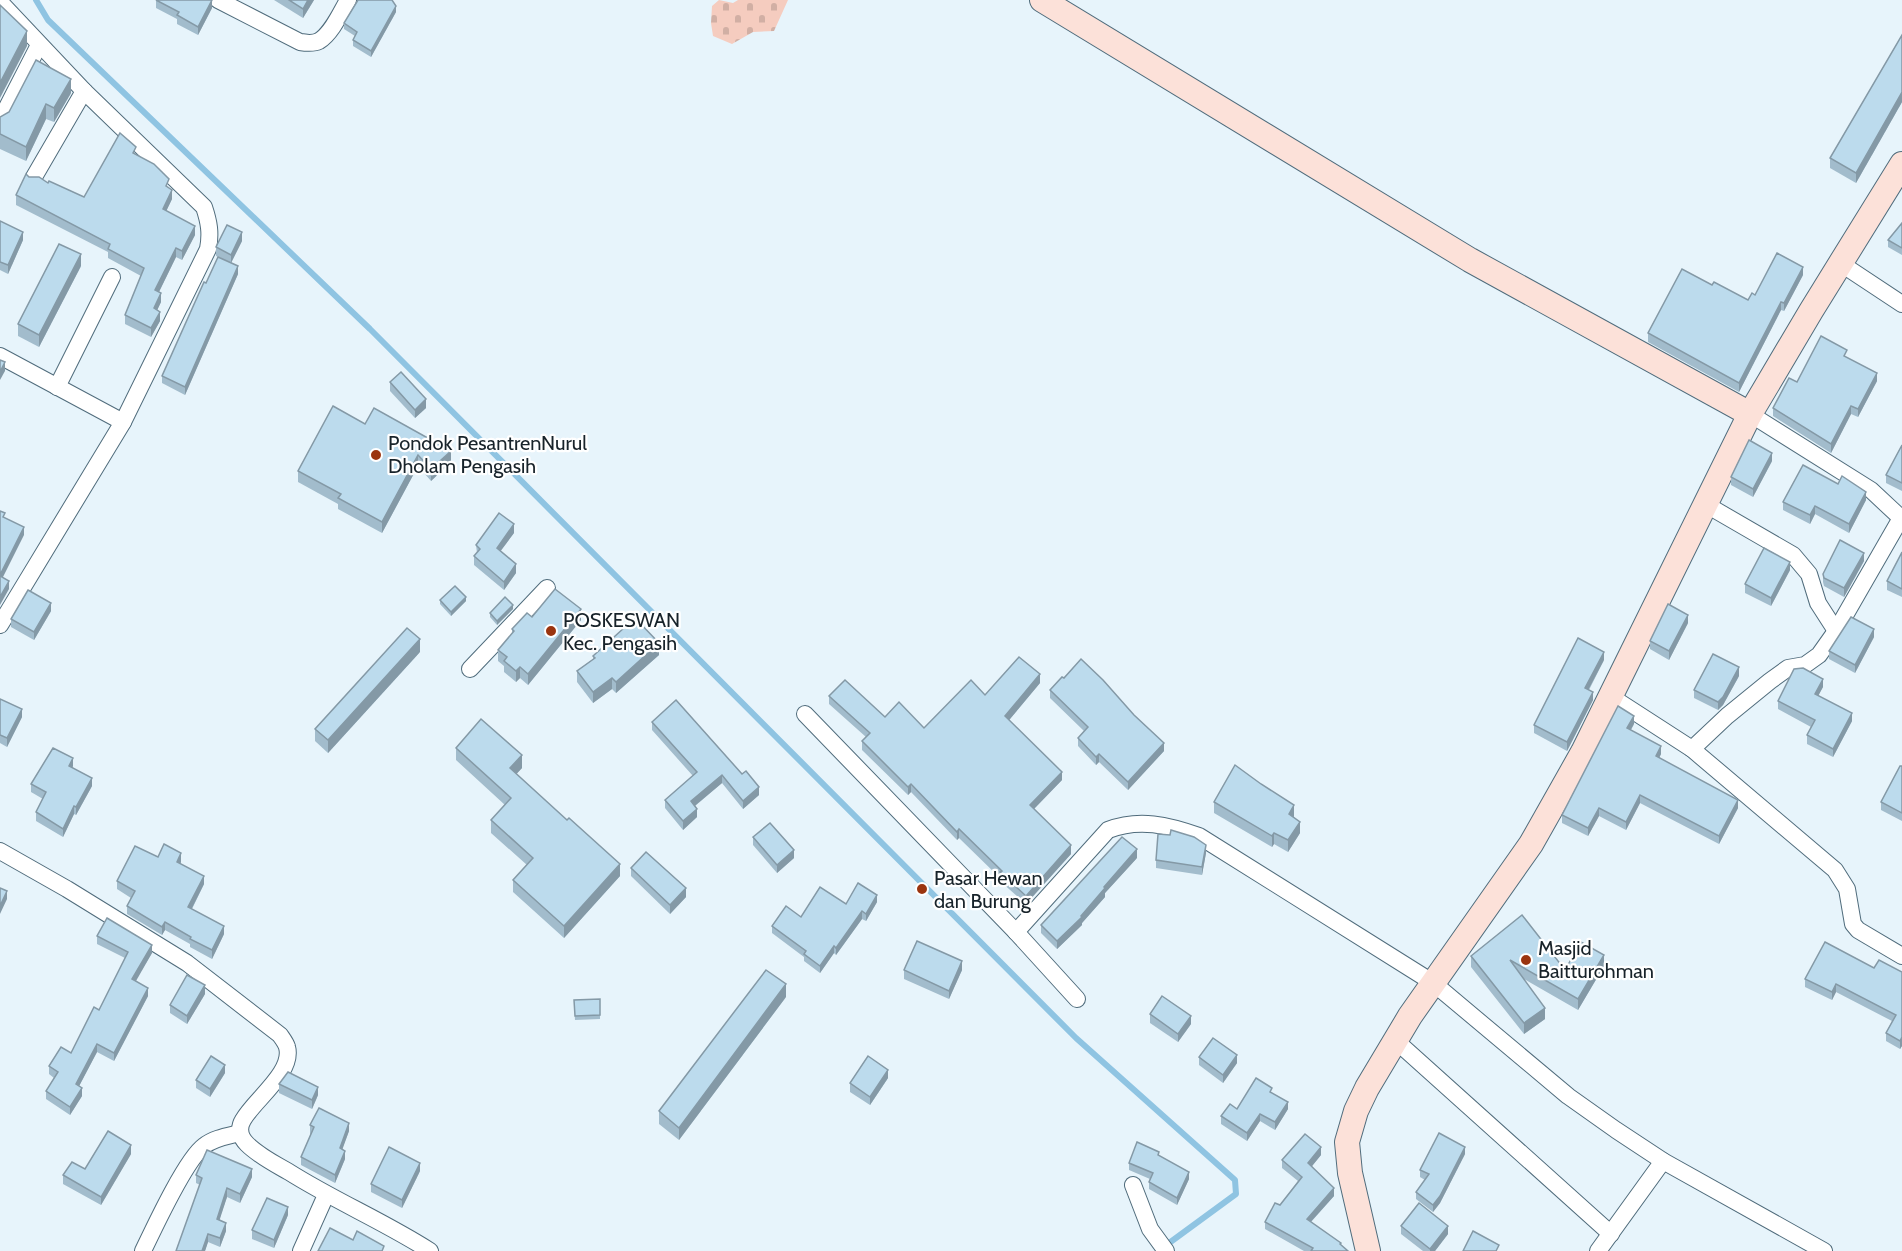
<svg xmlns="http://www.w3.org/2000/svg" width="1902" height="1251" font-family="Cabin,sans-serif">
<defs>
<pattern id="cemetery-stones" width="16" height="16" patternUnits="userSpaceOnUse" patternTransform="scale(1.5)"><rect width="16" height="16" fill="#f5ccbf"/><path d="M2 7V4a2 2 0 0 1 4 0v3zM10 15v-3a2 2 0 0 1 4 0v3z" fill="#d1afa4"/></pattern>
</defs>
<rect width="100%" height="100%" fill="#e7f4fb"/>
<path fill="url(#cemetery-stones)" d="M 719,0 L 733,3 L 738,0 L 788,0 L 774,31 L 753,32 L 732,44 L 713,36 L 711,23 L 712,6 Z"/>
<g fill="none" stroke-linecap="round" stroke-linejoin="round">
<path stroke="#8fc4e2" stroke-width="6" d="M 36,0 L 48,20 L 370,329 L 1076,1038 L 1235,1180 L 1236,1194 L 1165,1246"/>
<g stroke="#506c7c" stroke-width="18">
<g id="street">
<path d="M 218,0 L 300,42 C 306,43 313,44 319,41 C 332,33 341,12 348,0"/>
<path d="M 0,2 L 84,91 L 204,207 C 209,222 211,233 208,249 L 123,422 L 0,625"/>
<path d="M 0,121 L 39,45"/>
<path d="M 34,177 L 84,91"/>
<path d="M 1840,263 L 1902,304"/>
<path d="M 0,356 L 123,422"/>
<path d="M 57,387 L 112,277"/>
<path d="M 1750,414 L 1871,490 L 1902,519"/>
<path d="M 1705,504 L 1793,555 L 1809,574 L 1818,603 L 1836,631"/>
<path d="M 470,669 L 547,588"/>
<path d="M 1610,696 L 1692,749 L 1835,870 L 1847,889 L 1853,924 L 1858,930 L 1902,956"/>
<path d="M 805,714 L 1016,932 L 1077,999"/>
<path d="M 1692,749 L 1727,716 L 1770,681 L 1788,668 L 1805,665 L 1819,655 L 1836,631 L 1901,518"/>
<path d="M 0,851 L 67,889 L 187,963 L 280,1035 C 282,1038 286,1043 287,1047 C 294,1072 254,1100 243,1120 C 238,1128 240,1137 247,1144 C 259,1156 275,1164 289,1172 C 335,1201 385,1222 430,1251"/>
<path d="M 1016,932 L 1108,830 C 1139,818 1168,825 1199,836 L 1432,982 L 1568,1096 L 1616,1130 L 1663,1161 L 1824,1251"/>
<path d="M 1395,1040 L 1611,1234"/>
<path d="M 1133,1185 L 1150,1229 L 1166,1251"/>
<path d="M 143,1251 C 154,1228 186,1159 204,1146 C 214,1138 228,1136 240,1133"/>
<path d="M 301,1251 L 326,1195"/>
<path d="M 1598,1251 L 1663,1161"/>
</g>
</g>
<g stroke="#506c7c" stroke-width="26">
<g id="secondary">
<path d="M 1042,0 L 1470,260 L 1750,414"/>
<path d="M 1368,1251 L 1350,1173 L 1347,1142 L 1356,1111 L 1367,1088 L 1410,1016 L 1531,844 L 1583,752 L 1750,414 L 1811,311 L 1902,164"/>
</g>
</g>
<use href="#street" stroke="#fff" stroke-width="16"/>
<use href="#secondary" stroke="#fce1d9" stroke-width="24"/>
</g>
<g fill="#a2bccc">
<path d="M 156,0 L 212,8 L 198,35 L 177,24 L 177,19 L 156,8 Z"/>
<path d="M 274,0 L 314,0 L 303,18 Z"/>
<path d="M 396,12 L 371,57 L 353,46 L 353,40 L 355,36 L 344,29 L 344,23 Z"/>
<path d="M 1902,35 L 1902,102 L 1856,183 L 1830,168 L 1830,158 Z"/>
<path d="M 71,93 L 54,122 L 46,119 L 26,161 L 0,149 L 0,117 Z"/>
<path d="M 136,155 L 169,188 L 172,199 L 166,211 L 195,235 L 182,260 L 176,257 L 159,292 L 161,302 L 157,310 L 160,321 L 151,337 L 125,324 L 125,315 L 141,276 L 108,258 L 108,252 L 16,205 L 16,195 L 48,183 L 84,197 Z"/>
<path d="M 0,221 L 23,240 L 8,274 L 0,270 Z"/>
<path d="M 1902,223 L 1902,255 L 1888,247 L 1888,240 Z"/>
<path d="M 242,241 L 231,263 L 238,274 L 185,395 L 162,383 L 162,376 L 206,283 L 221,258 L 216,256 L 216,247 Z"/>
<path d="M 81,266 L 39,347 L 18,336 L 18,324 Z"/>
<path d="M 1803,275 L 1784,311 L 1781,310 L 1739,392 L 1648,342 L 1648,333 L 1712,285 L 1748,300 L 1755,295 Z"/>
<path d="M 1847,357 L 1877,381 L 1858,417 L 1851,414 L 1831,453 L 1773,416 L 1773,408 L 1797,382 Z"/>
<path d="M 390,382 L 426,408 L 415,418 L 390,391 Z"/>
<path d="M 365,424 L 451,462 L 431,481 L 418,466 L 382,533 L 338,509 L 338,504 L 298,482 L 298,471 Z"/>
<path d="M 1902,445 L 1902,491 L 1886,483 L 1886,475 Z"/>
<path d="M 1772,461 L 1753,497 L 1731,485 L 1731,477 Z"/>
<path d="M 1838,484 L 1866,500 L 1849,533 L 1815,514 L 1810,524 L 1783,510 L 1783,502 Z"/>
<path d="M 514,533 L 500,551 L 516,573 L 504,590 L 474,565 L 474,556 L 477,553 L 476,545 Z"/>
<path d="M 1902,552 L 1902,597 L 1887,590 L 1887,581 Z"/>
<path d="M 1864,561 L 1844,597 L 1824,586 L 1823,582 L 1823,574 Z"/>
<path d="M 1790,570 L 1771,606 L 1745,593 L 1745,584 Z"/>
<path d="M 440,600 L 466,601 L 451,616 L 440,604 Z"/>
<path d="M 513,609 L 497,625 L 490,617 L 490,613 Z"/>
<path d="M 51,611 L 34,640 L 11,627 L 11,619 Z"/>
<path d="M 532,617 L 581,620 L 528,685 L 520,678 L 516,682 L 504,672 L 504,666 L 498,661 L 498,650 L 512,634 L 512,629 Z"/>
<path d="M 1688,623 L 1669,660 L 1650,649 L 1650,641 Z"/>
<path d="M 1874,637 L 1855,673 L 1829,659 L 1829,651 Z"/>
<path d="M 420,652 L 328,753 L 315,741 L 315,729 Z"/>
<path d="M 659,655 L 616,693 L 612,689 L 593,703 L 577,682 L 577,671 L 593,659 L 593,656 Z"/>
<path d="M 1604,660 L 1589,690 L 1593,700 L 1567,751 L 1534,733 L 1534,725 Z"/>
<path d="M 1739,676 L 1723,705 L 1718,710 L 1694,698 L 1694,690 Z"/>
<path d="M 1040,683 L 1009,720 L 1062,780 L 1034,809 L 1071,854 L 1026,904 L 1000,881 L 1000,878 L 959,838 L 957,840 L 911,792 L 908,795 L 862,750 L 862,741 L 866,737 L 829,704 L 829,696 L 885,717 L 924,728 L 985,695 Z"/>
<path d="M 1823,687 L 1818,695 L 1852,721 L 1833,757 L 1807,744 L 1807,735 L 1811,727 L 1778,709 L 1778,701 Z"/>
<path d="M 1050,690 L 1164,751 L 1128,790 L 1099,762 L 1096,765 L 1078,746 L 1078,738 L 1084,731 L 1050,698 Z"/>
<path d="M 0,699 L 22,717 L 7,747 L 0,743 Z"/>
<path d="M 652,722 L 759,795 L 743,809 L 722,783 L 695,806 L 697,817 L 683,830 L 665,808 L 665,800 L 693,776 L 652,730 Z"/>
<path d="M 1634,724 L 1631,730 L 1661,754 L 1659,758 L 1738,808 L 1719,844 L 1640,803 L 1626,830 L 1599,816 L 1588,836 L 1562,823 L 1562,815 Z"/>
<path d="M 456,748 L 522,768 L 516,774 L 620,876 L 564,938 L 513,892 L 513,880 L 527,865 L 491,833 L 491,820 L 505,805 L 456,760 Z"/>
<path d="M 73,766 L 72,768 L 92,786 L 76,815 L 74,814 L 63,837 L 36,821 L 36,812 L 43,799 L 31,792 L 31,784 Z"/>
<path d="M 1902,766 L 1902,821 L 1881,810 L 1881,802 Z"/>
<path d="M 1214,802 L 1294,816 L 1294,817 L 1300,833 L 1288,852 L 1274,844 L 1272,847 L 1214,813 Z"/>
<path d="M 753,837 L 794,858 L 777,873 L 753,845 Z"/>
<path d="M 1206,853 L 1202,875 L 1156,868 L 1156,860 Z"/>
<path d="M 158,857 L 181,862 L 180,864 L 204,884 L 192,909 L 224,934 L 212,959 L 190,947 L 190,944 L 165,930 L 162,935 L 127,914 L 127,906 L 131,898 L 117,889 L 117,881 Z"/>
<path d="M 1137,858 L 1105,893 L 1105,897 L 1082,923 L 1082,925 L 1057,949 L 1041,933 L 1041,925 Z"/>
<path d="M 631,868 L 686,897 L 670,914 L 631,876 Z"/>
<path d="M 877,902 L 866,921 L 862,919 L 836,955 L 834,953 L 820,973 L 804,961 L 804,957 L 772,933 L 772,926 L 801,917 L 846,904 Z"/>
<path d="M 1522,915 L 1565,970 L 1604,966 L 1578,1010 L 1524,979 L 1545,1019 L 1524,1034 L 1471,967 L 1471,956 Z"/>
<path d="M 97,936 L 152,953 L 135,981 L 148,996 L 114,1061 L 97,1052 L 79,1086 L 82,1096 L 70,1115 L 46,1099 L 46,1091 L 54,1078 L 49,1074 L 49,1066 L 71,1053 L 99,1010 L 125,958 L 97,944 Z"/>
<path d="M 1874,968 L 1902,972 L 1902,1046 L 1900,1049 L 1886,1041 L 1886,1033 L 1892,1021 L 1836,992 L 1832,1000 L 1805,987 L 1805,979 Z"/>
<path d="M 904,970 L 962,970 L 949,999 L 904,979 Z"/>
<path d="M 205,994 L 187,1024 L 170,1013 L 170,1005 Z"/>
<path d="M 786,997 L 679,1140 L 659,1124 L 659,1111 Z"/>
<path d="M 600,999 L 600,1019 L 575,1020 L 574,1000 Z"/>
<path d="M 1150,1014 L 1191,1024 L 1178,1042 L 1150,1023 Z"/>
<path d="M 1199,1057 L 1237,1063 L 1223,1083 L 1199,1065 Z"/>
<path d="M 225,1073 L 210,1097 L 196,1088 L 196,1080 Z"/>
<path d="M 888,1078 L 870,1105 L 850,1092 L 850,1083 Z"/>
<path d="M 279,1084 L 318,1095 L 312,1109 L 279,1093 Z"/>
<path d="M 1272,1093 L 1288,1109 L 1275,1130 L 1260,1121 L 1247,1141 L 1221,1124 L 1221,1116 Z"/>
<path d="M 310,1125 L 349,1131 L 342,1149 L 345,1159 L 335,1183 L 301,1165 L 301,1157 L 311,1134 L 310,1134 Z"/>
<path d="M 131,1154 L 101,1205 L 63,1184 L 63,1175 L 85,1169 Z"/>
<path d="M 1465,1154 L 1440,1203 L 1433,1212 L 1416,1199 L 1416,1192 L 1425,1180 L 1420,1177 L 1420,1170 Z"/>
<path d="M 1321,1155 L 1312,1166 L 1334,1196 L 1311,1222 L 1348,1251 L 1304,1251 L 1265,1229 L 1265,1222 L 1280,1205 L 1298,1181 L 1282,1168 L 1282,1160 Z"/>
<path d="M 1159,1156 L 1189,1179 L 1177,1205 L 1149,1189 L 1149,1182 L 1150,1179 L 1129,1170 L 1129,1163 Z"/>
<path d="M 420,1171 L 402,1208 L 371,1192 L 371,1184 Z"/>
<path d="M 196,1175 L 252,1177 L 240,1203 L 227,1197 L 219,1220 L 226,1231 L 220,1247 L 208,1242 L 205,1251 L 176,1251 L 200,1185 L 196,1183 Z"/>
<path d="M 288,1215 L 274,1248 L 252,1239 L 252,1230 Z"/>
<path d="M 1401,1226 L 1448,1234 L 1435,1251 L 1423,1251 L 1401,1234 Z"/>
</g>
<g fill="#8499a6">
<path d="M 212,0 L 212,8 L 198,35 L 198,27 Z"/>
<path d="M 308,0 L 314,0 L 303,18 L 303,9 Z"/>
<path d="M 396,6 L 396,12 L 371,57 L 371,51 Z"/>
<path d="M 27,31 L 27,46 L 0,98 L 0,83 Z"/>
<path d="M 71,79 L 71,93 L 54,122 L 54,108 Z"/>
<path d="M 1902,92 L 1902,102 L 1856,183 L 1856,173 Z"/>
<path d="M 46,104 L 46,119 L 26,161 L 26,147 Z"/>
<path d="M 172,190 L 172,199 L 163,218 L 163,209 Z"/>
<path d="M 195,226 L 195,235 L 182,260 L 182,251 Z"/>
<path d="M 23,232 L 23,240 L 8,274 L 8,265 Z"/>
<path d="M 242,232 L 242,241 L 231,263 L 231,255 Z"/>
<path d="M 176,248 L 176,257 L 155,300 L 155,290 Z"/>
<path d="M 81,254 L 81,266 L 39,347 L 39,335 Z"/>
<path d="M 238,266 L 238,274 L 185,395 L 185,387 Z"/>
<path d="M 1803,267 L 1803,275 L 1784,311 L 1784,303 Z"/>
<path d="M 161,293 L 161,302 L 154,317 L 154,308 Z"/>
<path d="M 1781,302 L 1781,310 L 1739,392 L 1739,383 Z"/>
<path d="M 160,312 L 160,321 L 151,337 L 151,328 Z"/>
<path d="M 5,362 L 5,371 L 0,380 L 0,372 Z"/>
<path d="M 1877,373 L 1877,381 L 1858,417 L 1858,409 Z"/>
<path d="M 426,399 L 426,408 L 415,418 L 415,410 Z"/>
<path d="M 1851,406 L 1851,414 L 1831,453 L 1831,444 Z"/>
<path d="M 451,451 L 451,462 L 431,481 L 431,469 Z"/>
<path d="M 1772,453 L 1772,461 L 1753,497 L 1753,489 Z"/>
<path d="M 418,455 L 418,466 L 382,533 L 382,522 Z"/>
<path d="M 1866,492 L 1866,500 L 1849,533 L 1849,524 Z"/>
<path d="M 1815,506 L 1815,514 L 1810,524 L 1810,515 Z"/>
<path d="M 514,524 L 514,533 L 497,556 L 497,548 Z"/>
<path d="M 24,527 L 24,535 L 0,583 L 0,575 Z"/>
<path d="M 1864,553 L 1864,561 L 1844,597 L 1844,588 Z"/>
<path d="M 1790,562 L 1790,570 L 1771,606 L 1771,598 Z"/>
<path d="M 516,564 L 516,573 L 504,590 L 504,582 Z"/>
<path d="M 9,581 L 9,589 L 0,605 L 0,597 Z"/>
<path d="M 466,597 L 466,601 L 451,616 L 451,612 Z"/>
<path d="M 51,603 L 51,611 L 34,640 L 34,632 Z"/>
<path d="M 513,605 L 513,609 L 497,625 L 497,621 Z"/>
<path d="M 581,609 L 581,620 L 528,685 L 528,674 Z"/>
<path d="M 1688,615 L 1688,623 L 1669,660 L 1669,651 Z"/>
<path d="M 1874,629 L 1874,637 L 1855,673 L 1855,665 Z"/>
<path d="M 420,639 L 420,652 L 328,753 L 328,740 Z"/>
<path d="M 659,643 L 659,655 L 616,693 L 616,682 Z"/>
<path d="M 1604,652 L 1604,660 L 1585,696 L 1585,688 Z"/>
<path d="M 520,667 L 520,678 L 516,682 L 516,671 Z"/>
<path d="M 1739,667 L 1739,676 L 1723,705 L 1718,710 L 1718,702 Z"/>
<path d="M 1040,674 L 1040,683 L 1005,725 L 1005,716 Z"/>
<path d="M 612,678 L 612,689 L 593,703 L 593,692 Z"/>
<path d="M 1823,679 L 1823,687 L 1815,702 L 1815,694 Z"/>
<path d="M 1593,692 L 1593,700 L 1567,751 L 1567,742 Z"/>
<path d="M 22,709 L 22,717 L 7,747 L 7,738 Z"/>
<path d="M 1852,713 L 1852,721 L 1833,757 L 1833,749 Z"/>
<path d="M 1634,716 L 1634,724 L 1627,736 L 1627,728 Z"/>
<path d="M 1164,743 L 1164,751 L 1128,790 L 1128,782 Z"/>
<path d="M 1661,746 L 1661,754 L 1656,764 L 1656,756 Z"/>
<path d="M 1099,754 L 1099,762 L 1096,765 L 1096,757 Z"/>
<path d="M 522,755 L 522,768 L 510,781 L 510,768 Z"/>
<path d="M 73,758 L 73,766 L 69,775 L 69,766 Z"/>
<path d="M 1062,772 L 1062,780 L 1030,813 L 1030,805 Z"/>
<path d="M 722,775 L 722,783 L 691,809 L 691,801 Z"/>
<path d="M 92,778 L 92,786 L 76,815 L 76,807 Z"/>
<path d="M 911,784 L 911,792 L 908,795 L 908,787 Z"/>
<path d="M 759,787 L 759,795 L 743,809 L 743,801 Z"/>
<path d="M 1640,795 L 1640,803 L 1626,830 L 1626,822 Z"/>
<path d="M 1738,800 L 1738,808 L 1719,844 L 1719,836 Z"/>
<path d="M 1294,805 L 1294,816 L 1289,825 L 1289,814 Z"/>
<path d="M 74,806 L 74,814 L 63,837 L 63,829 Z"/>
<path d="M 1599,808 L 1599,816 L 1588,836 L 1588,828 Z"/>
<path d="M 697,809 L 697,817 L 683,830 L 683,821 Z"/>
<path d="M 1300,822 L 1300,833 L 1288,852 L 1288,840 Z"/>
<path d="M 959,829 L 959,838 L 957,840 L 957,832 Z"/>
<path d="M 1274,833 L 1274,844 L 1272,847 L 1272,836 Z"/>
<path d="M 1071,845 L 1071,854 L 1026,904 L 1026,896 Z"/>
<path d="M 1206,845 L 1206,853 L 1202,875 L 1202,867 Z"/>
<path d="M 1137,849 L 1137,858 L 1105,893 L 1105,897 L 1082,923 L 1082,925 L 1057,949 L 1057,941 L 1081,916 L 1104,887 Z"/>
<path d="M 794,850 L 794,858 L 777,873 L 777,865 Z"/>
<path d="M 181,853 L 181,862 L 177,870 L 177,862 Z"/>
<path d="M 620,864 L 620,876 L 564,938 L 564,926 Z"/>
<path d="M 204,876 L 204,884 L 188,916 L 188,907 Z"/>
<path d="M 686,888 L 686,897 L 670,914 L 670,905 Z"/>
<path d="M 7,891 L 7,899 L 0,914 L 0,906 Z"/>
<path d="M 877,895 L 877,902 L 866,921 L 866,914 Z"/>
<path d="M 862,911 L 862,919 L 836,955 L 836,948 Z"/>
<path d="M 165,922 L 165,930 L 162,935 L 162,927 Z"/>
<path d="M 224,926 L 224,934 L 212,959 L 212,950 Z"/>
<path d="M 152,945 L 152,953 L 132,988 L 132,979 Z"/>
<path d="M 834,946 L 834,953 L 820,973 L 820,966 Z"/>
<path d="M 1604,955 L 1604,966 L 1578,1010 L 1578,999 Z"/>
<path d="M 962,961 L 962,970 L 949,999 L 949,991 Z"/>
<path d="M 786,984 L 786,997 L 679,1140 L 679,1128 Z"/>
<path d="M 1836,984 L 1836,992 L 1832,1000 L 1832,992 Z"/>
<path d="M 205,985 L 205,994 L 187,1024 L 187,1016 Z"/>
<path d="M 148,988 L 148,996 L 114,1061 L 114,1053 Z"/>
<path d="M 1545,1008 L 1545,1019 L 1524,1034 L 1524,1023 Z"/>
<path d="M 1191,1016 L 1191,1024 L 1178,1042 L 1178,1034 Z"/>
<path d="M 1902,1037 L 1902,1046 L 1900,1049 L 1900,1041 Z"/>
<path d="M 97,1044 L 97,1052 L 76,1092 L 76,1084 Z"/>
<path d="M 1237,1055 L 1237,1063 L 1223,1083 L 1223,1075 Z"/>
<path d="M 225,1065 L 225,1073 L 210,1097 L 210,1089 Z"/>
<path d="M 888,1070 L 888,1078 L 870,1105 L 870,1097 Z"/>
<path d="M 318,1087 L 318,1095 L 312,1109 L 312,1100 Z"/>
<path d="M 82,1088 L 82,1096 L 70,1115 L 70,1107 Z"/>
<path d="M 1288,1102 L 1288,1109 L 1275,1130 L 1275,1122 Z"/>
<path d="M 1260,1114 L 1260,1121 L 1247,1141 L 1247,1133 Z"/>
<path d="M 349,1123 L 349,1131 L 340,1156 L 340,1148 Z"/>
<path d="M 131,1145 L 131,1154 L 101,1205 L 101,1197 Z"/>
<path d="M 1321,1147 L 1321,1155 L 1308,1171 L 1308,1163 Z"/>
<path d="M 1465,1147 L 1465,1154 L 1440,1203 L 1433,1212 L 1433,1205 Z"/>
<path d="M 345,1151 L 345,1159 L 335,1183 L 335,1175 Z"/>
<path d="M 420,1163 L 420,1171 L 402,1208 L 402,1200 Z"/>
<path d="M 252,1169 L 252,1177 L 240,1203 L 240,1194 Z"/>
<path d="M 1189,1172 L 1189,1179 L 1177,1205 L 1177,1198 Z"/>
<path d="M 227,1188 L 227,1197 L 217,1228 L 217,1219 Z"/>
<path d="M 1334,1188 L 1334,1196 L 1307,1226 L 1307,1219 Z"/>
<path d="M 288,1207 L 288,1215 L 274,1248 L 274,1240 Z"/>
<path d="M 226,1223 L 226,1231 L 220,1247 L 220,1238 Z"/>
<path d="M 1448,1226 L 1448,1234 L 1435,1251 L 1430,1251 L 1430,1249 Z"/>
<path d="M 208,1234 L 208,1242 L 205,1251 L 202,1251 Z"/>
</g>
<g fill="#bcdbed" stroke="#8499a6" stroke-width="1.5">
<path d="M 156,0 L 212,0 L 198,27 L 177,15 L 179,12 Z"/>
<path d="M 289,0 L 308,0 L 303,9 Z"/>
<path d="M 358,0 L 392,0 L 396,6 L 371,51 L 353,40 L 357,32 L 344,23 Z"/>
<path d="M 0,5 L 27,31 L 0,83 Z"/>
<path d="M 1902,35 L 1902,92 L 1856,173 L 1830,158 Z"/>
<path d="M 36,60 L 71,79 L 54,108 L 46,104 L 26,147 L 0,134 L 0,117 L 9,112 Z"/>
<path d="M 120,133 L 136,147 L 133,153 L 154,164 L 169,179 L 166,186 L 172,190 L 163,209 L 195,226 L 182,251 L 176,248 L 155,290 L 161,293 L 154,308 L 160,312 L 151,328 L 125,315 L 144,268 L 108,249 L 110,244 L 16,195 L 26,174 L 29,177 L 39,177 L 48,183 L 49,181 L 84,197 Z"/>
<path d="M 0,221 L 23,232 L 8,265 L 0,262 Z"/>
<path d="M 1902,223 L 1902,248 L 1888,240 Z"/>
<path d="M 227,225 L 242,232 L 231,255 L 216,247 Z"/>
<path d="M 59,244 L 81,254 L 39,335 L 18,324 Z"/>
<path d="M 1777,253 L 1803,267 L 1784,303 L 1781,302 L 1739,383 L 1648,333 L 1682,269 L 1712,285 L 1714,282 L 1748,300 L 1752,293 L 1755,295 Z"/>
<path d="M 218,257 L 238,266 L 185,387 L 162,376 L 204,282 L 206,283 Z"/>
<path d="M 1821,336 L 1847,350 L 1844,356 L 1877,373 L 1858,409 L 1851,406 L 1831,444 L 1773,408 L 1789,378 L 1797,382 Z"/>
<path d="M 0,360 L 5,362 L 0,372 Z"/>
<path d="M 401,372 L 426,399 L 415,410 L 390,382 Z"/>
<path d="M 333,406 L 365,424 L 374,408 L 451,451 L 431,469 L 418,455 L 382,522 L 338,498 L 341,494 L 298,471 Z"/>
<path d="M 1749,440 L 1772,453 L 1753,489 L 1731,477 Z"/>
<path d="M 1902,445 L 1902,483 L 1886,475 Z"/>
<path d="M 1803,465 L 1838,484 L 1842,476 L 1866,492 L 1849,524 L 1815,506 L 1810,515 L 1783,502 Z"/>
<path d="M 0,511 L 5,513 L 3,517 L 24,527 L 0,575 Z"/>
<path d="M 499,513 L 514,524 L 497,548 L 516,564 L 504,582 L 474,556 L 480,549 L 476,545 Z"/>
<path d="M 1840,540 L 1864,553 L 1844,588 L 1824,578 L 1823,574 Z"/>
<path d="M 1764,548 L 1790,562 L 1771,598 L 1745,584 Z"/>
<path d="M 1902,552 L 1902,589 L 1887,581 Z"/>
<path d="M 0,576 L 9,581 L 0,597 Z"/>
<path d="M 455,586 L 466,597 L 451,612 L 440,600 Z"/>
<path d="M 555,589 L 581,609 L 528,674 L 520,667 L 516,671 L 504,661 L 507,657 L 498,650 L 514,631 L 512,629 L 527,613 L 532,617 Z"/>
<path d="M 28,590 L 51,603 L 34,632 L 11,619 Z"/>
<path d="M 505,597 L 513,605 L 497,621 L 490,613 Z"/>
<path d="M 1668,604 L 1688,615 L 1669,651 L 1650,641 Z"/>
<path d="M 1851,617 L 1874,629 L 1855,665 L 1829,651 Z"/>
<path d="M 635,618 L 659,643 L 616,682 L 612,678 L 593,692 L 577,671 L 595,658 L 593,656 Z"/>
<path d="M 407,628 L 420,639 L 328,740 L 315,729 Z"/>
<path d="M 1578,638 L 1604,652 L 1585,688 L 1593,692 L 1567,742 L 1534,725 Z"/>
<path d="M 1713,654 L 1739,667 L 1723,697 L 1718,702 L 1694,690 Z"/>
<path d="M 1019,657 L 1040,674 L 1005,716 L 1062,772 L 1030,805 L 1071,845 L 1026,896 L 1000,872 L 1002,871 L 959,829 L 957,832 L 911,784 L 908,787 L 862,741 L 870,733 L 829,696 L 845,680 L 885,717 L 899,702 L 924,728 L 971,680 L 985,695 Z"/>
<path d="M 1081,659 L 1103,680 L 1134,715 L 1164,743 L 1128,782 L 1099,754 L 1096,757 L 1078,738 L 1088,727 L 1050,690 L 1062,677 L 1064,678 Z"/>
<path d="M 1803,668 L 1823,679 L 1815,694 L 1852,713 L 1833,749 L 1807,735 L 1815,720 L 1778,701 L 1794,669 Z"/>
<path d="M 0,699 L 22,709 L 7,738 L 0,735 Z"/>
<path d="M 676,700 L 742,774 L 746,771 L 759,787 L 743,801 L 722,775 L 691,801 L 697,809 L 683,821 L 665,800 L 697,772 L 652,722 Z"/>
<path d="M 1618,706 L 1634,716 L 1627,728 L 1661,746 L 1656,756 L 1738,800 L 1719,836 L 1640,795 L 1626,822 L 1599,808 L 1588,828 L 1562,815 Z"/>
<path d="M 481,719 L 522,755 L 510,768 L 567,820 L 569,818 L 620,864 L 564,926 L 513,880 L 533,858 L 491,820 L 511,798 L 456,748 Z"/>
<path d="M 53,748 L 73,758 L 69,766 L 92,778 L 76,807 L 74,806 L 63,829 L 36,812 L 46,792 L 31,784 Z"/>
<path d="M 1235,765 L 1261,784 L 1294,805 L 1289,814 L 1300,822 L 1288,840 L 1274,833 L 1272,836 L 1214,802 Z"/>
<path d="M 1900,766 L 1902,766 L 1902,813 L 1881,802 Z"/>
<path d="M 770,823 L 794,850 L 777,865 L 753,837 Z"/>
<path d="M 1171,830 L 1194,837 L 1206,845 L 1202,867 L 1156,860 L 1158,834 L 1170,835 Z"/>
<path d="M 1122,837 L 1137,849 L 1104,887 L 1105,888 L 1081,916 L 1082,917 L 1057,941 L 1041,925 Z"/>
<path d="M 164,844 L 181,853 L 177,862 L 204,876 L 188,907 L 224,926 L 212,950 L 190,939 L 191,937 L 165,922 L 162,927 L 127,906 L 135,891 L 117,881 L 135,846 L 158,857 Z"/>
<path d="M 646,852 L 686,888 L 670,905 L 631,868 Z"/>
<path d="M 858,883 L 877,895 L 866,914 L 862,911 L 836,948 L 834,946 L 820,966 L 804,954 L 806,951 L 772,926 L 786,906 L 801,917 L 820,887 L 846,904 Z"/>
<path d="M 0,888 L 7,891 L 0,906 Z"/>
<path d="M 1522,915 L 1565,970 L 1581,942 L 1604,955 L 1578,999 L 1510,960 L 1545,1008 L 1524,1023 L 1471,956 Z"/>
<path d="M 107,918 L 152,945 L 132,979 L 148,988 L 114,1053 L 97,1044 L 76,1084 L 82,1088 L 70,1107 L 46,1091 L 58,1072 L 49,1066 L 61,1047 L 71,1053 L 94,1007 L 99,1010 L 128,952 L 97,936 Z"/>
<path d="M 917,941 L 962,961 L 949,991 L 904,970 Z"/>
<path d="M 1825,942 L 1874,968 L 1879,960 L 1902,972 L 1902,1037 L 1900,1041 L 1886,1033 L 1896,1015 L 1836,984 L 1832,992 L 1805,979 Z"/>
<path d="M 766,970 L 786,984 L 679,1128 L 659,1111 Z"/>
<path d="M 187,975 L 205,985 L 187,1016 L 170,1005 Z"/>
<path d="M 1162,996 L 1191,1016 L 1178,1034 L 1150,1014 Z"/>
<path d="M 600,999 L 600,1015 L 575,1016 L 574,1000 Z"/>
<path d="M 1213,1038 L 1237,1055 L 1223,1075 L 1199,1057 Z"/>
<path d="M 211,1056 L 225,1065 L 210,1089 L 196,1080 Z"/>
<path d="M 868,1056 L 888,1070 L 870,1097 L 850,1083 Z"/>
<path d="M 288,1072 L 318,1087 L 312,1100 L 279,1084 Z"/>
<path d="M 1256,1078 L 1272,1088 L 1270,1092 L 1288,1102 L 1275,1122 L 1260,1114 L 1247,1133 L 1221,1116 L 1230,1104 L 1237,1109 Z"/>
<path d="M 319,1108 L 349,1123 L 340,1148 L 345,1151 L 335,1175 L 301,1157 L 314,1127 L 310,1125 Z"/>
<path d="M 108,1131 L 131,1145 L 101,1197 L 63,1175 L 72,1162 L 85,1169 Z"/>
<path d="M 1439,1133 L 1465,1147 L 1440,1196 L 1433,1205 L 1416,1192 L 1429,1174 L 1420,1170 Z"/>
<path d="M 1305,1134 L 1321,1147 L 1308,1163 L 1334,1188 L 1307,1219 L 1341,1243 L 1340,1244 L 1348,1251 L 1311,1251 L 1313,1248 L 1265,1222 L 1275,1203 L 1280,1205 L 1302,1177 L 1282,1160 Z"/>
<path d="M 1137,1142 L 1159,1152 L 1158,1155 L 1189,1172 L 1177,1198 L 1149,1182 L 1153,1173 L 1129,1163 Z"/>
<path d="M 389,1147 L 420,1163 L 402,1200 L 371,1184 Z"/>
<path d="M 207,1150 L 252,1169 L 240,1194 L 227,1188 L 217,1219 L 226,1223 L 220,1238 L 208,1234 L 202,1251 L 176,1251 L 202,1178 L 196,1175 Z"/>
<path d="M 267,1198 L 288,1207 L 274,1240 L 252,1230 Z"/>
<path d="M 1419,1203 L 1448,1226 L 1430,1249 L 1401,1226 Z"/>
<path d="M 330,1228 L 353,1240 L 357,1231 L 384,1246 L 382,1251 L 318,1251 Z"/>
<path d="M 1473,1231 L 1499,1245 L 1496,1251 L 1463,1251 Z"/>
</g>
<g fill="#9a340f" stroke="#fff" stroke-width="2">
<circle cx="376" cy="455" r="6"/>
<circle cx="551" cy="631" r="6"/>
<circle cx="922" cy="889" r="6"/>
<circle cx="1526" cy="960" r="6"/>
</g>
<g text-anchor="middle" stroke-width="4.5" stroke-linejoin="round" paint-order="stroke">
<g font-size="20" fill="#18232a" stroke="#fff" text-anchor="start">
<text x="388" y="450">Pondok PesantrenNurul<tspan x="388" dy="23">Dholam Pengasih</tspan></text>
<text x="563" y="627">POSKESWAN<tspan x="563" dy="23">Kec. Pengasih</tspan></text>
<text x="934" y="885">Pasar Hewan<tspan x="934" dy="23">dan Burung</tspan></text>
<text x="1538" y="955">Masjid<tspan x="1538" dy="23">Baitturohman</tspan></text>
</g>
</g>
</svg>
